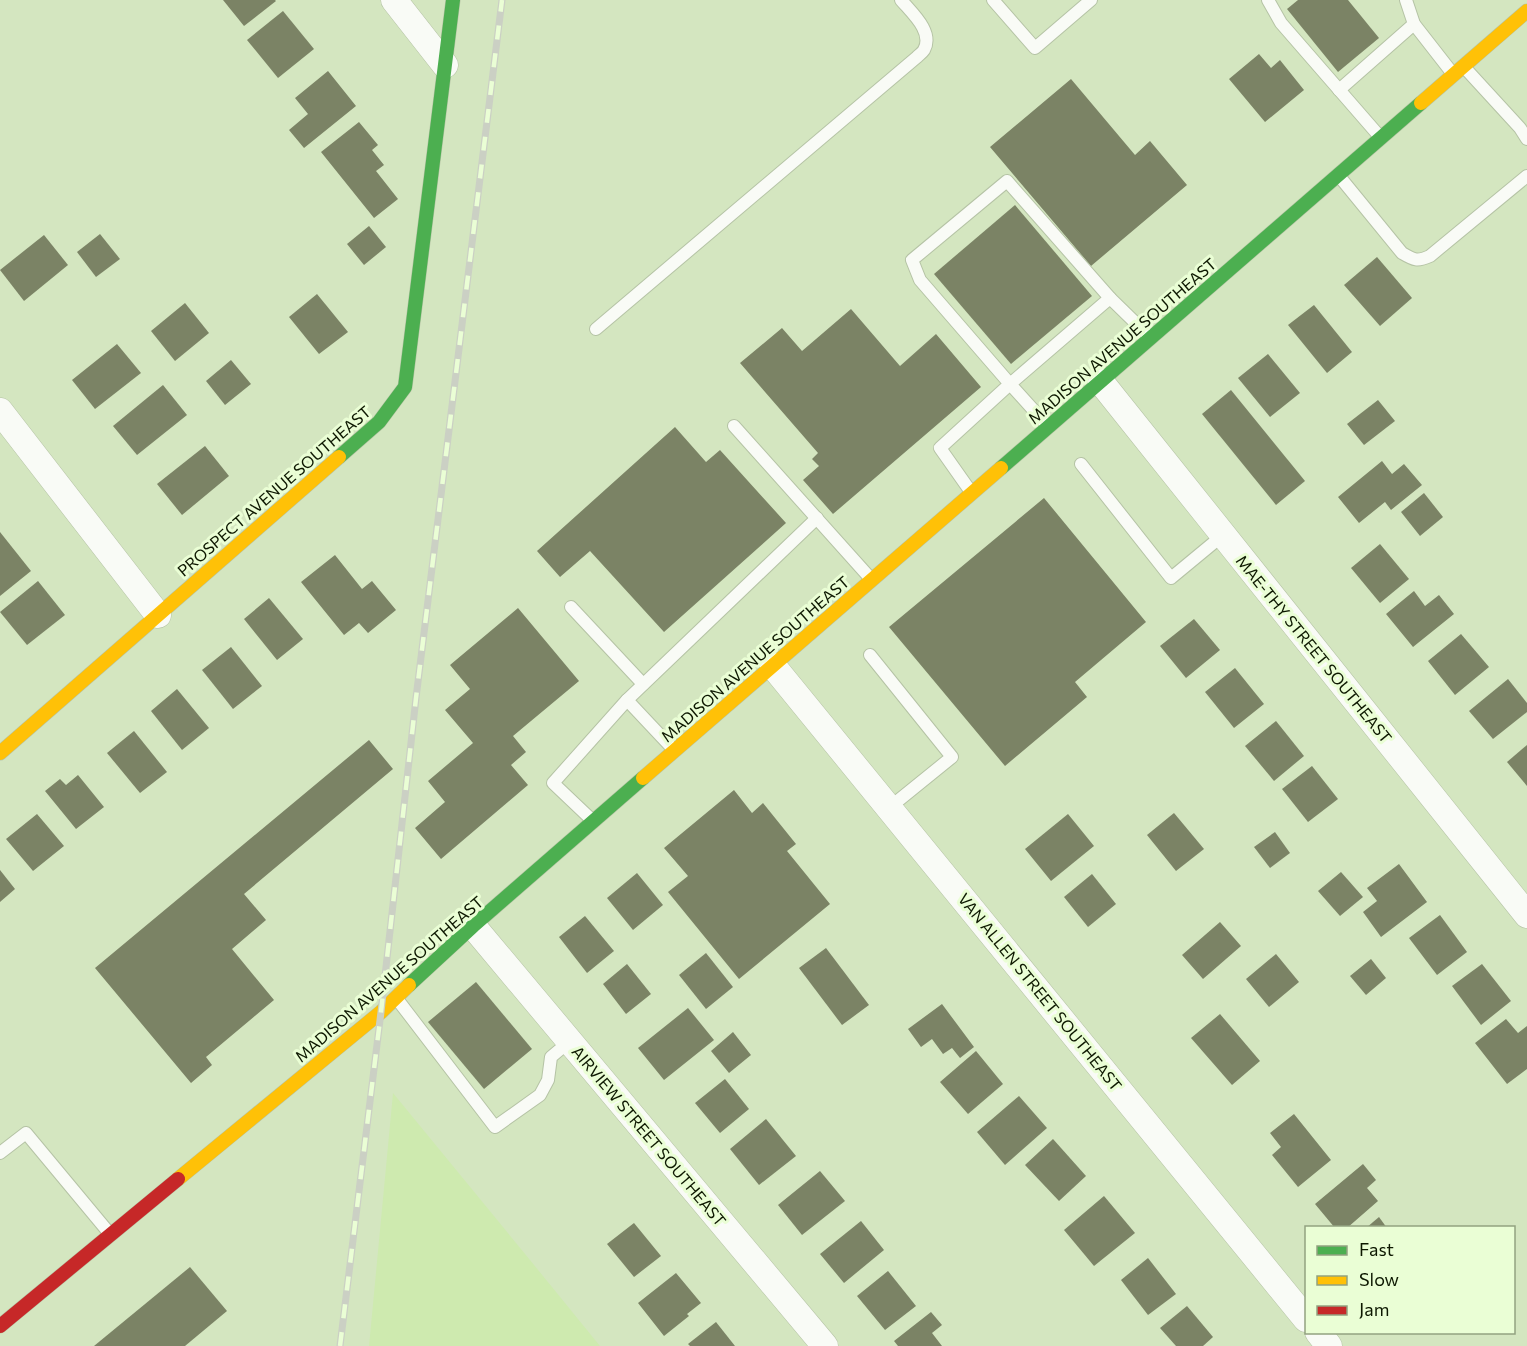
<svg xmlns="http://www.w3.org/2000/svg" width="1527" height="1346" font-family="Commissioner,sans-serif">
<rect width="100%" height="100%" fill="#d4e6c0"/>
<path fill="#ceeaaf" d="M 393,1093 L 530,1260 L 600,1346 L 369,1346 Z"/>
<g fill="#7b8365">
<path d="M 223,0 L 275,0 L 276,1 L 244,26 Z"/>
<path d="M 1298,0 L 1348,0 L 1379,38 L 1338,72 L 1287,9 Z"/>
<path d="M 283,11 L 314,49 L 278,78 L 247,40 Z"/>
<path d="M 1259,54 L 1271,68 L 1280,60 L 1304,90 L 1265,122 L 1229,79 Z"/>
<path d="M 328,71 L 356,106 L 304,148 L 289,130 L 308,114 L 295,98 Z"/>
<path d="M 1071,79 L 1135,155 L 1150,141 L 1187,185 L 1091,266 L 990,147 Z"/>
<path d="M 359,122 L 378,145 L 372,150 L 384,165 L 376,171 L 398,199 L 374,218 L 321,152 Z"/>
<path d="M 1015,205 L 1092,296 L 1011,364 L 934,274 Z"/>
<path d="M 369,226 L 386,247 L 364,265 L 347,244 Z"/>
<path d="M 100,234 L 120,259 L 96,277 L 77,252 Z"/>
<path d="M 44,235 L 68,265 L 24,301 L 0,270 Z"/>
<path d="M 1377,257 L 1412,298 L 1380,326 L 1344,285 Z"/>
<path d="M 317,294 L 348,332 L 319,354 L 289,317 Z"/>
<path d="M 185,303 L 209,333 L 175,361 L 151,331 Z"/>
<path d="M 1314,305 L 1352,352 L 1327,373 L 1288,325 Z"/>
<path d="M 851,309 L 900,366 L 936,334 L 981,387 L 833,514 L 803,480 L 819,466 L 812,459 L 818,453 L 740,363 L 782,328 L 802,351 Z"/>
<path d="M 117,344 L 141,373 L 95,409 L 72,380 Z"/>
<path d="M 1268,354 L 1300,393 L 1270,417 L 1238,378 Z"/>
<path d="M 231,360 L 251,384 L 225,405 L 206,381 Z"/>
<path d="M 163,385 L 187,415 L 137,455 L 113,426 Z"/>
<path d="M 1231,390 L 1305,481 L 1276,505 L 1202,414 Z"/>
<path d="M 1378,400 L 1395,421 L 1364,445 L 1347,424 Z"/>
<path d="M 675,427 L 706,462 L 720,450 L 786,523 L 664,632 L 590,551 L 560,577 L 537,551 Z"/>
<path d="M 205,446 L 229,476 L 182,515 L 157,484 Z"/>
<path d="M 1382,461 L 1392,474 L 1404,464 L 1422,485 L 1391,510 L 1385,502 L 1359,523 L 1338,497 Z"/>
<path d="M 1424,493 L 1443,517 L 1420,536 L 1401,512 Z"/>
<path d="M 1044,498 L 1146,622 L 1075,682 L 1087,697 L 1005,766 L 889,627 Z"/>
<path d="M 0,532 L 31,571 L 0,596 Z"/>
<path d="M 1380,544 L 1409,579 L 1380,603 L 1351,568 Z"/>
<path d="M 335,555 L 362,589 L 372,581 L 396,610 L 368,633 L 359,623 L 344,635 L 301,582 Z"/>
<path d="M 38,581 L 65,615 L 27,645 L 0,612 Z"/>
<path d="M 1414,591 L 1425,606 L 1439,595 L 1454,614 L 1413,647 L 1386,614 Z"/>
<path d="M 269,598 L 303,639 L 277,660 L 244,619 Z"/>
<path d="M 518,608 L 579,681 L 513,736 L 526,752 L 511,765 L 528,785 L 441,859 L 415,828 L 445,802 L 428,781 L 473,743 L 445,710 L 470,689 L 450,665 Z"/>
<path d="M 1194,619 L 1220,650 L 1186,678 L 1160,646 Z"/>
<path d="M 1461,634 L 1489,667 L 1455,695 L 1428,661 Z"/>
<path d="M 231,647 L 262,686 L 233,709 L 202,670 Z"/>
<path d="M 1235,668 L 1264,704 L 1234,728 L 1205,692 Z"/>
<path d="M 1508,679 L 1527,703 L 1527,712 L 1493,739 L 1469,711 Z"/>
<path d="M 177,689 L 209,728 L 182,750 L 151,711 Z"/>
<path d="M 1276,721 L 1304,756 L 1274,781 L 1245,746 Z"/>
<path d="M 134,731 L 167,772 L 140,793 L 107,753 Z"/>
<path d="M 369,740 L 393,769 L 244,894 L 266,920 L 232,949 L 274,1000 L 206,1057 L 212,1065 L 191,1083 L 95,968 Z"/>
<path d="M 1527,745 L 1527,786 L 1507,762 Z"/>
<path d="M 1312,766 L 1338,799 L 1308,822 L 1282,789 Z"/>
<path d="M 78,775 L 104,807 L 76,829 L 45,791 L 60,779 L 66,785 Z"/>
<path d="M 734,790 L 752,813 L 763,803 L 796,844 L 787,851 L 830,904 L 739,979 L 668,892 L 688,876 L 664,848 Z"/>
<path d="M 1174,813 L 1204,849 L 1176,871 L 1147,835 Z"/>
<path d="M 37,814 L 64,846 L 33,871 L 6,839 Z"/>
<path d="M 1068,814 L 1094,846 L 1051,881 L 1025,849 Z"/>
<path d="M 1275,832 L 1290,853 L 1270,868 L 1254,847 Z"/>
<path d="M 1399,864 L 1427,902 L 1381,937 L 1363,912 L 1377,901 L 1367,888 Z"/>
<path d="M 0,870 L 15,889 L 0,902 Z"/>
<path d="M 1341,872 L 1363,897 L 1340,916 L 1318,891 Z"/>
<path d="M 637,873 L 663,905 L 633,930 L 607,898 Z"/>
<path d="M 1092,874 L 1116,904 L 1088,927 L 1064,897 Z"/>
<path d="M 1440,915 L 1467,952 L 1437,975 L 1409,938 Z"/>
<path d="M 585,916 L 614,951 L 587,973 L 559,937 Z"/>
<path d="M 1220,922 L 1241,946 L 1203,979 L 1182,955 Z"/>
<path d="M 826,948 L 869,1005 L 842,1025 L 799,968 Z"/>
<path d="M 706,953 L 733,987 L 706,1009 L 679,975 Z"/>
<path d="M 1276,954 L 1299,982 L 1269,1007 L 1246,979 Z"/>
<path d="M 1371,959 L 1386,978 L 1366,995 L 1350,976 Z"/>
<path d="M 627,964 L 651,994 L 626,1014 L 603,984 Z"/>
<path d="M 1482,964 L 1511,1001 L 1481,1025 L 1452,986 Z"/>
<path d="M 476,982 L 532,1049 L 484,1089 L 428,1022 Z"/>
<path d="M 942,1004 L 974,1047 L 960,1058 L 952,1048 L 943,1054 L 932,1039 L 921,1047 L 908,1029 Z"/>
<path d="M 688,1008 L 714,1040 L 664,1080 L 638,1048 Z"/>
<path d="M 1220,1014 L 1260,1061 L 1232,1085 L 1191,1038 Z"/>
<path d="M 1506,1019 L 1518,1033 L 1527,1026 L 1527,1069 L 1507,1084 L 1475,1043 Z"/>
<path d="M 733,1032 L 751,1055 L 729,1073 L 711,1051 Z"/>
<path d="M 976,1051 L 1003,1084 L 968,1114 L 940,1082 Z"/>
<path d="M 725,1079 L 749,1109 L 720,1133 L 695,1103 Z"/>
<path d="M 1019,1096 L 1047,1128 L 1005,1165 L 977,1132 Z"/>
<path d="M 1294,1114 L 1331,1160 L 1298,1187 L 1272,1155 L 1281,1147 L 1270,1133 Z"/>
<path d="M 766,1119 L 796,1156 L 759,1185 L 730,1149 Z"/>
<path d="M 1053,1139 L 1086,1176 L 1059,1201 L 1025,1165 Z"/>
<path d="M 1363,1164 L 1376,1180 L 1367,1188 L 1378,1201 L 1347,1228 L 1335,1228 L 1315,1204 Z"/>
<path d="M 820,1171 L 845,1201 L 802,1235 L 778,1205 Z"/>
<path d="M 1104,1196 L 1135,1233 L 1094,1266 L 1064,1230 Z"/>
<path d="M 1379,1217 L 1387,1228 L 1366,1228 Z"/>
<path d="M 861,1221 L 884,1250 L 844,1283 L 820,1254 Z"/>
<path d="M 634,1223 L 661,1256 L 634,1277 L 607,1244 Z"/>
<path d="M 1148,1258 L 1176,1294 L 1148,1315 L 1121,1280 Z"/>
<path d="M 190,1267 L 227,1311 L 185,1346 L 94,1346 Z"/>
<path d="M 888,1271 L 916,1306 L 885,1330 L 857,1296 Z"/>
<path d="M 676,1273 L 701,1303 L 687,1314 L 689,1316 L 664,1336 L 638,1303 Z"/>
<path d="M 1187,1306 L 1213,1337 L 1203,1346 L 1176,1346 L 1160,1328 Z"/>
<path d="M 931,1312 L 942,1325 L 932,1333 L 942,1346 L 898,1346 L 894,1341 Z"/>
<path d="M 716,1322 L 735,1346 L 690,1346 L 688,1344 Z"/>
</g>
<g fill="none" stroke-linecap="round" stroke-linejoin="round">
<g stroke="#b5c3a5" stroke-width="14">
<g id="lane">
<path d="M 993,0 L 1035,48 L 1091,0"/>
<path d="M 1268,0 L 1281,23 L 1381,138"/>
<path d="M 1406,0 L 1414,24 L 1453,74"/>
<path d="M 1465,68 L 1520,128 L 1527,139"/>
<path d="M 1339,90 L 1414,24"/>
<path d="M 1339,176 L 1402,253 C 1414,260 1417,262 1430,256 L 1527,176"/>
<path d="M 596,329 L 917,57 C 919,55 922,53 924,50 C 934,32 912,13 901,0"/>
<path d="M 1047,425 L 1010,384 L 1110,298 L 1150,337"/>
<path d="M 734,426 L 871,579"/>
<path d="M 1081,464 L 1171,578 L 1223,535"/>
<path d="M 971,492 L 940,448 L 1010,384 L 920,280 L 912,260 L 1007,181 L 1110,298"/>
<path d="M 571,607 L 643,684"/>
<path d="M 870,655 L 952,757 L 889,808"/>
<path d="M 674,750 L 627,700 L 817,518"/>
<path d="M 593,821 L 553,783 L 627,700"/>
<path d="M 397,999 L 495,1127 L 540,1095 L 548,1080 L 551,1057 L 570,1041"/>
<path d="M 0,1153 L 26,1133 L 110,1234"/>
</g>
</g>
<g stroke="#b5c3a5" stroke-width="27">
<g id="street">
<path d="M 394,0 L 445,65"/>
<path d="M 1101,382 L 1527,915"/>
<path d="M 0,411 L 158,615"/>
<path d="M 773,666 L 1306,1319"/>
<path d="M 473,926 L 825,1346"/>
<path d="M 1318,1332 L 1329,1346"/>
</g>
</g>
<g stroke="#b5c3a5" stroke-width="15">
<g id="fast">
<path d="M 339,457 L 379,422 L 405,387 L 453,0"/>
<path d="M 1001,468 L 1421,103"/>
<path d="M 409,985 L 473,926 L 643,778"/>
</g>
</g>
<g stroke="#b5c3a5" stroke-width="15">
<g id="slow">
<path d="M 1421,103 L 1527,11"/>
<path d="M 0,753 L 339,457"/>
<path d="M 643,778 L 1001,468"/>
<path d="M 178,1179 L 381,1012 L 409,985"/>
</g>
</g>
<g stroke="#b5c3a5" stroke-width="15">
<path id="jam" d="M 0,1326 L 178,1179"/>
</g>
<use href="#lane" stroke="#f9fbf6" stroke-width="12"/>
<use href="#street" stroke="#f9fbf6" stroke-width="26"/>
<use href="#fast" stroke="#4caf50" stroke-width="14"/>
<use href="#slow" stroke="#ffc107" stroke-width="14"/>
<use href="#jam" stroke="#c62828" stroke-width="14"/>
<g stroke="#cbd0c4" stroke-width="7">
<path id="rail" d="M 340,1346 L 381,1012 L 416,698 L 502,0"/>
</g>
<use href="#rail" stroke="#eafed5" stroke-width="4.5" stroke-dasharray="14" stroke-linecap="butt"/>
</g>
<g text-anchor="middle" stroke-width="6" stroke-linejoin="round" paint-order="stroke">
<g font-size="16" fill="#0d1800" stroke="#eafed5">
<text transform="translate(1122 341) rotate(-41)" y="6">MADISON AVENUE SOUTHEAST</text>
<text transform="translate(274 491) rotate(-41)" y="6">PROSPECT AVENUE SOUTHEAST</text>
<text transform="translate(1314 649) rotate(51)" y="6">MAE-THY STREET SOUTHEAST</text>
<text transform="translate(755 659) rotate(-41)" y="6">MADISON AVENUE SOUTHEAST</text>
<text transform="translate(389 979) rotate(-41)" y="6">MADISON AVENUE SOUTHEAST</text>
<text transform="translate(1040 992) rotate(51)" y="6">VAN ALLEN STREET SOUTHEAST</text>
<text transform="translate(649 1136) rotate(50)" y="6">AIRVIEW STREET SOUTHEAST</text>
</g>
</g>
<rect x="1305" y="1226" width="210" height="108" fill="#eafed5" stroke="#92a280" stroke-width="1.5"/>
<rect x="1317" y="1246" width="30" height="9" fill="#4caf50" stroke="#92a280" stroke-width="1.5"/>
<text x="1359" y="1256" font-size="18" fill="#0d1800">Fast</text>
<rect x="1317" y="1276" width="30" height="9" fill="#ffc107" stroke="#92a280" stroke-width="1.5"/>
<text x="1359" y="1286" font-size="18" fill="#0d1800">Slow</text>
<rect x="1317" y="1306" width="30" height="9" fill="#c62828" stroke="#92a280" stroke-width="1.5"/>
<text x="1359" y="1316" font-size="18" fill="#0d1800">Jam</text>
</svg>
